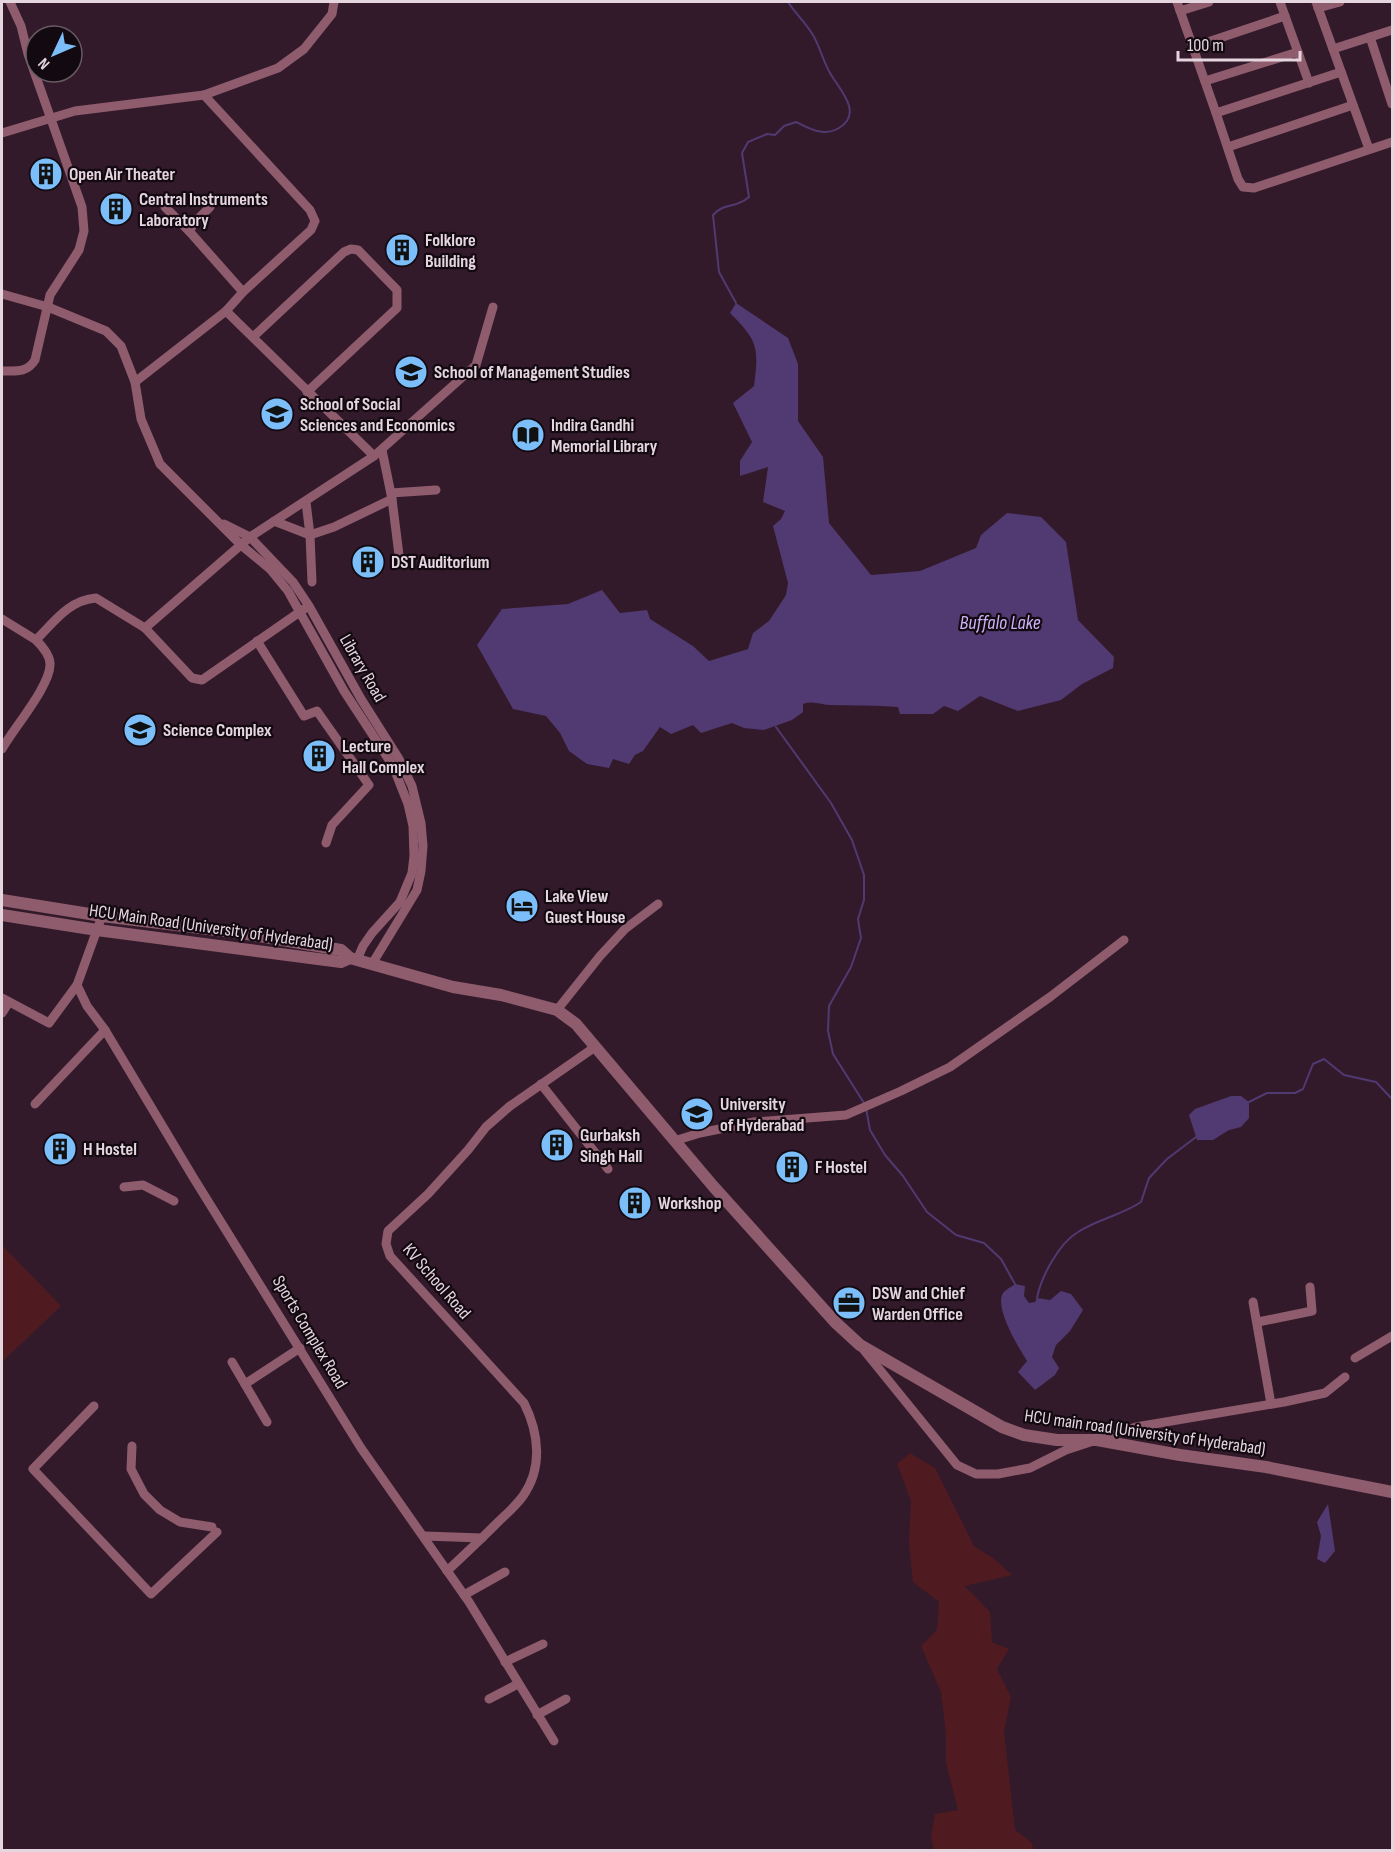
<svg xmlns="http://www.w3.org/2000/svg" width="1394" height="1852" font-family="'Sofia Sans Condensed',sans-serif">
<rect width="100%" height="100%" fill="#321a2b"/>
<g fill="#4f1a20">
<path d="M 2,1245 L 61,1306 L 2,1362 Z"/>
<path d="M 910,1453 L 935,1468 L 974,1546 L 993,1558 L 1012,1575 L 965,1586 L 990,1612 L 992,1642 L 1009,1649 L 997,1669 L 1011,1697 L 1004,1731 L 1015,1830 L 1031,1842 L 1034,1850 L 974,1850 L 971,1848 L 968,1850 L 934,1850 L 931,1837 L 935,1814 L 958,1810 L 946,1763 L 946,1734 L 941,1692 L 921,1646 L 937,1630 L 939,1602 L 913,1582 L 909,1543 L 911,1501 L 897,1464 Z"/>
</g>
<g fill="#513971">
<path d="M 736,303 L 788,338 L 798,364 L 798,421 L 823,457 L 829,523 L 871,575 L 920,571 L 976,548 L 981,535 L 1007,513 L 1041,517 L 1066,542 L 1078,620 L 1114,657 L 1113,668 L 1082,684 L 1061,700 L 1018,711 L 980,696 L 958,711 L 944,706 L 933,714 L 900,714 L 898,707 C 876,705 853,706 831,705 C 821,705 814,700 803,704 L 803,712 L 792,720 L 764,730 L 744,728 L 732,723 L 701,733 L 693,725 L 671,734 L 660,727 L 643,751 L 635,755 L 629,764 L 613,759 L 609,768 L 587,764 L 569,751 L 560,733 L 546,716 L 513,709 L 477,645 L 502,609 L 568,604 L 602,590 L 620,613 L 647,610 L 650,619 L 693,646 L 709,661 L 748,649 L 753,633 L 769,621 L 786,595 L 788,583 L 773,526 L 781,519 L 785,511 L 763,502 L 768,467 L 740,476 L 740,461 L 752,442 L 733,403 L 754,386 C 759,347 758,341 730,313 Z"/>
<path d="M 1231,1096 L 1241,1096 L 1249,1102 L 1249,1118 L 1241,1127 L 1229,1130 L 1213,1140 L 1197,1140 L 1189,1115 L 1195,1109 Z"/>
<path d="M 1015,1284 L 1025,1286 L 1024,1296 L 1029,1303 L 1035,1302 L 1037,1298 L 1050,1300 L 1061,1291 L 1071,1294 L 1083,1310 L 1070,1331 L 1056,1345 L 1052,1357 L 1059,1368 L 1055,1375 L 1035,1390 L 1018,1372 L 1027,1361 C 1019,1348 994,1308 1003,1293 C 1005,1290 1011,1287 1015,1284 Z"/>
<path d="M 1328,1504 L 1335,1551 L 1325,1563 L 1317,1559 L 1321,1536 L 1317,1522 Z"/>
</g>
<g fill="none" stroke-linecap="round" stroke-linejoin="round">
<g stroke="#513971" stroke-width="2">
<path d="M 736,303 L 719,272 L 713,215 C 726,201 734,210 749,197 L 742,153 L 748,142 L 767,134 L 775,135 L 784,126 L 796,122 C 810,129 824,137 839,128 C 864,113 839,89 830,73 C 823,61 820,47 813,35 C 806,23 795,13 788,2"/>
<path d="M 776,727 L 831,803 L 852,840 L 864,875 L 864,900 L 858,919 L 861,938 L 851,967 L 829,1006 L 828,1031 L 833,1054 L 864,1103"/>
<path d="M 1249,1102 L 1267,1093 L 1295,1093 L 1303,1089 L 1313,1064 L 1324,1059 L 1344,1075 L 1376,1082 L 1392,1099"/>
<path d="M 866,1108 L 870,1130 L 885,1155 L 903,1176 L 927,1212 L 956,1235 L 984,1243 L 1001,1259 L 1015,1284"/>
<path d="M 1037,1298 C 1041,1277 1059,1243 1078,1232 C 1098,1219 1122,1215 1141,1202 L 1149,1178 L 1167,1159 L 1196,1137"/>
</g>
<g stroke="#8f5c6d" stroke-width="9">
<path d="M 1177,2 L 1216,113"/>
<path d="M 1280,2 L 1309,83"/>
<path d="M 1316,2 L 1369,149"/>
<path d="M 1318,8 L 1340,2"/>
<path d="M 1180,11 L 1209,2"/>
<path d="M 1370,37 L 1392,104"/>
<path d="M 1193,47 L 1285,16"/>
<path d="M 1333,49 L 1392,30"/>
<path d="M 1341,72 L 1216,113 L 1238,179 L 1243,187 L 1254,188 L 1392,142"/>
<path d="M 1205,81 L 1298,52"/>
<path d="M 2,133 L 75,111 L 204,95 L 278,68 L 304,49 L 332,14 L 334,2"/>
<path d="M 1228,147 L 1353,105"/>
<path d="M 165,207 L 189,231"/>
<path d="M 210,207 L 196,221 L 189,231 L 243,292"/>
<path d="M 2,294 L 48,307 L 106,331 L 121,346 L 135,382 L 141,419 L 160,464 L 241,545 L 270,569 L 288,591 L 344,691 L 393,766 L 408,804 L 413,826 L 414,856 L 412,873 L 400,902 L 372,933 L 363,946 L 357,960"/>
<path d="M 226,311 L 374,456 L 476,365 L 493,307"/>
<path d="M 253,337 L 344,252 L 351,249 L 358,250 L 397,290 L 397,308 L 307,392"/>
<path d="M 2,371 C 16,371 27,373 35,360 L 50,295 L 79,250 L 84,231 L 82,207 L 28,54 L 21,26 L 10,2"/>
<path d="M 135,382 L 226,311 L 243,292 L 311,230 L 315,221 L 310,210 L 204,95"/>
<path d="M 391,493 L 436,490"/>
<path d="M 392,499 L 400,563"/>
<path d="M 306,502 L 310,535 L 312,582"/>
<path d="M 274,521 L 310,535 L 334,527 L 392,499 L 382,450"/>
<path d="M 224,524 L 250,537 L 293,582 L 309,606 L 361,699 L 399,759 L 412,786 L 421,823 L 423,846 L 421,871 L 417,890 L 372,964"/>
<path d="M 304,609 L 202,680 L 192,678 L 145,628 L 250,537 L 374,456"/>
<path d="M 2,619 L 36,640"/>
<path d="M 257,641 L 304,716 L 317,711 L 369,785 L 332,825 L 326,843"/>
<path d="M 2,749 C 13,729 51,685 50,664 C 50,655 42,646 36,640 C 54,622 69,600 96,598 L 145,628"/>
<path d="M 102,916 L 77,985 L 87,1006 L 105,1030 L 193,1177 L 361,1448 L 469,1602 L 554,1741"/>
<path d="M 2,998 L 49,1023 L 77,985"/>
<path d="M 557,1010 L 600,956 L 625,929 L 658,904"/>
<path d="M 2,1013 L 9,1002"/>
<path d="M 541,1084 L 608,1169"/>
<path d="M 35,1104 L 105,1030"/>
<path d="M 674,1141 L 700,1133 L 754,1122 L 846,1115 L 901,1091 L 950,1067 L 1050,997 L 1124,940"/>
<path d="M 124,1187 L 143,1185 L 174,1201"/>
<path d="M 1253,1302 L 1271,1404"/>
<path d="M 1258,1322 L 1312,1311 L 1310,1287"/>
<path d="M 863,1349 L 957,1465 L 976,1474 L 998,1474 L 1030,1468 L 1066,1450 L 1136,1427 L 1284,1402 L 1325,1393 L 1345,1377"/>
<path d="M 1355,1358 L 1392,1336"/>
<path d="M 232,1362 L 267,1422"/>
<path d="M 245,1384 L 300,1348"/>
<path d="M 94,1406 L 33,1469 L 151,1594 L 217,1532"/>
<path d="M 132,1446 L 131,1469 L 144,1494 L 160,1510 L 180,1522 L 212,1527"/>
<path d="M 424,1536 L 482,1538"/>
<path d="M 447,1571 C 463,1556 479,1541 494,1526 C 504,1516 515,1507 523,1496 C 543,1468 539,1433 524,1403 L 390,1256 L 386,1244 L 388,1231 L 428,1194 L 468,1150 L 486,1127 L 510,1106 L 595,1047"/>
<path d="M 464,1595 L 505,1572"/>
<path d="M 505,1662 L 543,1644"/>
<path d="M 489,1699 L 518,1684"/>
<path d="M 537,1715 L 566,1699"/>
</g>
<g stroke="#8f5c6d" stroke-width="12">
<path d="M 2,900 L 102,916 L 241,933 L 341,950 L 350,958 L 453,987 L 501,995 L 557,1010 L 576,1024 L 713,1186 L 835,1322 L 860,1345 L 1002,1427 L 1024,1435 L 1057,1440 L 1097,1440 L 1180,1455 L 1266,1467 L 1392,1492"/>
<path d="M 2,915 L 97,930 L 341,962 L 350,958"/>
</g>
</g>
<defs>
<g id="building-disc" transform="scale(1.725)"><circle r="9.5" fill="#7cbef9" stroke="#130910"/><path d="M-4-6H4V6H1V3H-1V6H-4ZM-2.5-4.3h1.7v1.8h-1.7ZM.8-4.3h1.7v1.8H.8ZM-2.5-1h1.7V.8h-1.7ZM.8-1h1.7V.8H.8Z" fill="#111"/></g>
<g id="university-disc" transform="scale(1.725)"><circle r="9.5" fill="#7cbef9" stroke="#130910"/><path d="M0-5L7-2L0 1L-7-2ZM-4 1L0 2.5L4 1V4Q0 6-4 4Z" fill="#111"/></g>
<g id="library-disc" transform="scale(1.725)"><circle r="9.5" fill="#7cbef9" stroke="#130910"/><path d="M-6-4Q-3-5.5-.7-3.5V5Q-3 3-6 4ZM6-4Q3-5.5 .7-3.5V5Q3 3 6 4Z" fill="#111"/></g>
<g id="hotel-disc" transform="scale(1.725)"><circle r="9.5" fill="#7cbef9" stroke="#130910"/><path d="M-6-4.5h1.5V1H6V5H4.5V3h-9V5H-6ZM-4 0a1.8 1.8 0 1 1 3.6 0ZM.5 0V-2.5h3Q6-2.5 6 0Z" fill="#111"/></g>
<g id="office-disc" transform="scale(1.725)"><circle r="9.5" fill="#7cbef9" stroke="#130910"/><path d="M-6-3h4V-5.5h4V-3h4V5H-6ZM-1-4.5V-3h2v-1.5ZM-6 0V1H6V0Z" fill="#111"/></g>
</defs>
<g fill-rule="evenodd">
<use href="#building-disc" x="46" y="174"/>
<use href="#building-disc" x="116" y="209"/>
<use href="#building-disc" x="402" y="250"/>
<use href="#university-disc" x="411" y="372"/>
<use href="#university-disc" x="277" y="414"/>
<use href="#library-disc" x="528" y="435"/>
<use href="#building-disc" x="368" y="562"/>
<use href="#university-disc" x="140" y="730"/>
<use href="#building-disc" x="319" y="756"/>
<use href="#hotel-disc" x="522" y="906"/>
<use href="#university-disc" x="697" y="1114"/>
<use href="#building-disc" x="557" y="1145"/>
<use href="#building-disc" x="60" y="1149"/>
<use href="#building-disc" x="792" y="1167"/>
<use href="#building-disc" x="635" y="1203"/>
<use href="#office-disc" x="849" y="1303"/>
</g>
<g text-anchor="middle" stroke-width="4.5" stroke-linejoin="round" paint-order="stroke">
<g font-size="18" font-weight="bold" fill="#e5d5df" stroke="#130910" text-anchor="start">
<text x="69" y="180">Open Air Theater</text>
<text x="139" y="205">Central Instruments<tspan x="139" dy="21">Laboratory</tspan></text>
<text x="425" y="246">Folklore<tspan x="425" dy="21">Building</tspan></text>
<text x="434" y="378">School of Management Studies</text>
<text x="300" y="410">School of Social<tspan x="300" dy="21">Sciences and Economics</tspan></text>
<text x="551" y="431">Indira Gandhi<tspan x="551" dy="21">Memorial Library</tspan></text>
<text x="391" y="568">DST Auditorium</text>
<text x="163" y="736">Science Complex</text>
<text x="342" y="752">Lecture<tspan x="342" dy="21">Hall Complex</tspan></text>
<text x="545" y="902">Lake View<tspan x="545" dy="21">Guest House</tspan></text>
<text x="720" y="1110">University<tspan x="720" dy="21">of Hyderabad</tspan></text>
<text x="580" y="1141">Gurbaksh<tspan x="580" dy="21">Singh Hall</tspan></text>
<text x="83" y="1155">H Hostel</text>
<text x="815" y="1173">F Hostel</text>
<text x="658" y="1209">Workshop</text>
<text x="872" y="1299">DSW and Chief<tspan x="872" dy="21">Warden Office</tspan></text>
</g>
<g font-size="18" fill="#e5d5df" stroke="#130910">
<text transform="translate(363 668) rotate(60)" y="6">Library Road</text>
<text transform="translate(211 927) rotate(8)" y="6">HCU Main Road (University of Hyderabad)</text>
<text transform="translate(437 1281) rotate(49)" y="6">KV School Road</text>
<text transform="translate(310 1332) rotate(59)" y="6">Sports Complex Road</text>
<text transform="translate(1145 1432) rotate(8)" y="6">HCU main road (University of Hyderabad)</text>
</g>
<g font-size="20" font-style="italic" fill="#ceb2f8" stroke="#130910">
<text x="1000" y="629">Buffalo Lake</text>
</g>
</g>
<rect width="1394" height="1852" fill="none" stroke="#e5d5df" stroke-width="6"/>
<g transform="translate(54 54) rotate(226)"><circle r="28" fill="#130910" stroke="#675b63" stroke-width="1.5"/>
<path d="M0-4.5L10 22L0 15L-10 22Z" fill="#7cbef9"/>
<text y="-9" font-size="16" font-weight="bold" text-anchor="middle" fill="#e5d5df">N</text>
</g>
<path d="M1178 51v9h122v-9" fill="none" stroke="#e5d5df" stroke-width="3"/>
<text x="1187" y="51" font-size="18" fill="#e5d5df" stroke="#130910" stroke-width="4.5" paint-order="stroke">100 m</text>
</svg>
